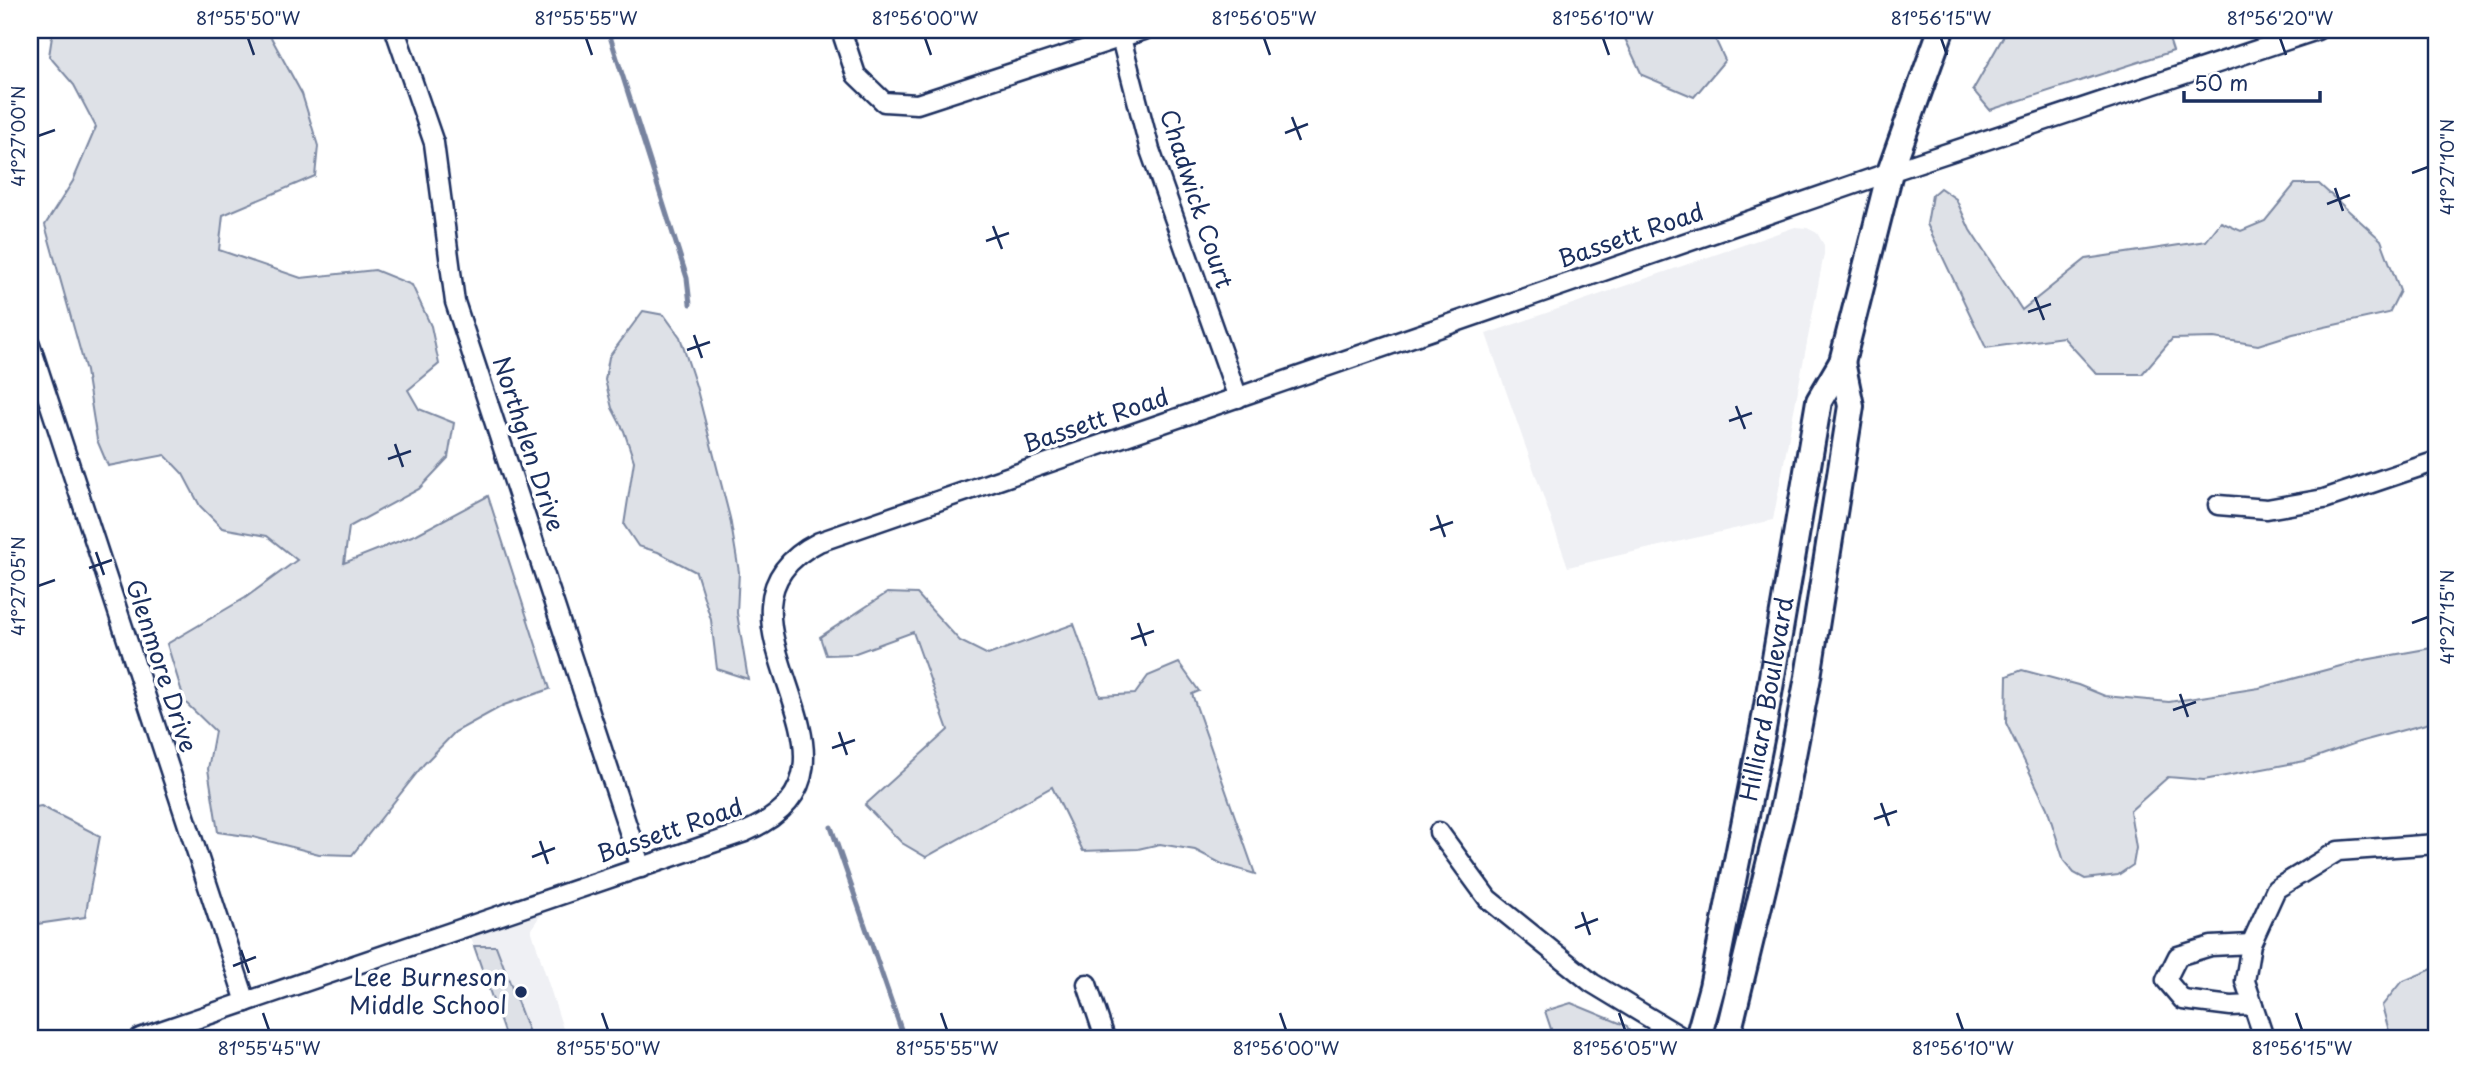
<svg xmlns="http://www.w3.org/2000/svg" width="2467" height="1068" font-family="'Playpen Sans',sans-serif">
<rect width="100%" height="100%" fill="#fff"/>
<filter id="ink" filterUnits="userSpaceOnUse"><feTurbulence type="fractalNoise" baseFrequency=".0143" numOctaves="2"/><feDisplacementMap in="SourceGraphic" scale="14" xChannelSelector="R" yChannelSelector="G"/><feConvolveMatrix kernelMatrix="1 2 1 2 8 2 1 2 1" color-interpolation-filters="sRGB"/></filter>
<g filter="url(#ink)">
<g fill="#eff0f4">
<path d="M 1795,227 L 1807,228 L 1817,233 L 1824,245 L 1824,254 L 1773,520 L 1568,567 L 1486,334 Z"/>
<path d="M 544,910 L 531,929 L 566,1038 L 506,1038 L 470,934 Z"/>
</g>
<g fill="#dee1e7" stroke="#7c88a2" stroke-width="2">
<path d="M 53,30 L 267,30 L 302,94 L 318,146 L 315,176 L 223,215 L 219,250 L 301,278 L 375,270 L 412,285 L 431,326 L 439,364 L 408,390 L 419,409 L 454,423 L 448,458 L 419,489 L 349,527 L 344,563 L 417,534 L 488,496 L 550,689 L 504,705 L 455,732 L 424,764 L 352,855 L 319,854 L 253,837 L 218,832 L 208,769 L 215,731 L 185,702 L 167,644 L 245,598 L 297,560 L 267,536 L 222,528 L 200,506 L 183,474 L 165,455 L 108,466 L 97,440 L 86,371 L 45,225 L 73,181 L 96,127 L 74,85 L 49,56 Z"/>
<path d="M 1621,30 L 1711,30 L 1725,60 L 1694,97 L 1642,75 Z"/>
<path d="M 2007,30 L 2103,30 L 2116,33 L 2118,30 L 2166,30 L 2173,51 L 1990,110 L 1973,90 Z"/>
<path d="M 2295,184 L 2319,184 L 2381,240 L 2400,291 L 2389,313 L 2293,334 L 2258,345 L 2214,338 L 2172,339 L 2142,374 L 2097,374 L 2063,337 L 1986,348 L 1927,224 L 1932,195 L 1940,188 L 1956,199 L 1970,230 L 2022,310 L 2086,259 L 2206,241 L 2221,222 L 2241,231 L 2265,221 Z"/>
<path d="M 643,311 L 664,315 L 680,337 L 696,386 L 730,518 L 739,572 L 737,613 L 748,679 L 717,669 L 711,620 L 696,572 L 658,552 L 638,546 L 624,525 L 634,461 L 624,431 L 612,408 L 605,380 L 609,357 Z"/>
<path d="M 887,593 L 917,594 L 960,641 L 988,655 L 1074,624 L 1100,696 L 1135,694 L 1148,676 L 1179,663 L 1199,691 L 1192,694 L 1255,874 L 1222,864 L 1195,850 L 1160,844 L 1138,849 L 1083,851 L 1052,787 L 926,857 L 902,843 L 865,805 L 948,730 L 913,632 L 853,654 L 826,655 L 820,637 Z"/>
<path d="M 2437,647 L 2437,721 L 2359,742 L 2305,761 L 2204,780 L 2168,777 L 2130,811 L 2136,848 L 2133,865 L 2118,875 L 2085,879 L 2074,873 L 2064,861 L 2047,808 L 2006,723 L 2007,676 L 2022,670 L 2078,685 L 2105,696 L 2169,702 L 2259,688 L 2359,661 Z"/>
<path d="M 41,806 L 100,836 L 85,917 L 30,925 L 30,808 Z"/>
<path d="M 474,946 L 496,946 L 531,1038 L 506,1038 Z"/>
<path d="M 2437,967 L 2437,1038 L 2391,1038 L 2382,1006 L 2401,982 Z"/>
<path d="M 1571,1003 L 1627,1026 L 1632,1038 L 1554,1038 L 1545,1011 Z"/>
</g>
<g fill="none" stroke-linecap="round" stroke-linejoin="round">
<g stroke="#77839f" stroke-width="5">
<path d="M 608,30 L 687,278 L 690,304"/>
<path d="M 831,827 L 904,1038"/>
</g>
<g stroke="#1b2f5e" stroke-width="23">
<g id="minor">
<path d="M 395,30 L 434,143 L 455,302 L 641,868"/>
<path d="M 841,30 L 856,75 L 884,102 L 917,104 L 1144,30"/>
<path d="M 1121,38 L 1150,150 L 1238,398"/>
<path d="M 30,344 L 246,1002"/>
<path d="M 2218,505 L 2267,509 L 2324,499 L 2437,461"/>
<path d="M 1439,832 L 1488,899 L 1592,983 L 1683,1038"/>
<path d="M 2251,944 L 2211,946 L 2178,956 L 2166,980 L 2183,1000 L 2231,1006 L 2253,1005"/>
<path d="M 1087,984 L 1105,1038"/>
<path d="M 140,1038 L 745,832 C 902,765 680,612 819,542 L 1890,172 L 2317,30"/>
<path d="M 2264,1038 L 2245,981 L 2251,944 L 2276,889 L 2338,851 L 2437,844"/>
</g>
</g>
<g stroke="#1b2f5e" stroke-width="30">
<g id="secondary">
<path id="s1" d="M 1698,1038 L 1712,987 L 1763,729 L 1819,401 L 1842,362 L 1890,172 L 1941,30"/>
<path d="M 1727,1038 L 1784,802 L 1808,677 L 1851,406 L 1842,362"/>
</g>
</g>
<use href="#minor" stroke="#fff" stroke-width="18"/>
<use href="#secondary" stroke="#fff" stroke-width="24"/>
</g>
</g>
<path fill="none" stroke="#1b2f5e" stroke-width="2.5" d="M 248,38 L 254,55M 586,38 L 592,55M 925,38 L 931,55M 1264,38 L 1270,55M 1603,38 L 1609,55M 1941,38 L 1947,55M 2280,38 L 2286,55M 1292,117 L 1301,140M 1285,133 L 1308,124M 38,136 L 55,130M 2412,173 L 2428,167M 2335,188 L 2343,211M 2327,204 L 2350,195M 993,226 L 1002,249M 986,241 L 1009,233M 2035,297 L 2044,320M 2028,312 L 2051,304M 694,335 L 702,358M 687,350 L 710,342M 1736,406 L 1745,429M 1729,421 L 1752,413M 395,444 L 403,467M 388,459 L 411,451M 1437,515 L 1445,537M 1430,530 L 1453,522M 96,552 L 104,575M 89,568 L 112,560M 38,586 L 55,580M 1138,623 L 1146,646M 2412,623 L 2428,617M 1131,639 L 1154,631M 2180,694 L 2188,717M 2173,710 L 2196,702M 839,732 L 847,755M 832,748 L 855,740M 1881,803 L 1889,826M 1874,819 L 1897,811M 540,841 L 548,864M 532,857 L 555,848M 1582,912 L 1590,935M 1575,928 L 1598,919M 241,950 L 249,973M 233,966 L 256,957M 263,1013 L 269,1030M 602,1013 L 608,1030M 941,1013 L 947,1030M 1280,1013 L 1286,1030M 1619,1013 L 1625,1030M 1957,1013 L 1963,1030M 2296,1013 L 2302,1030"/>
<circle fill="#1b2f5e" stroke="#fff" stroke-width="2.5" cx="521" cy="992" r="7"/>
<g text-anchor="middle" stroke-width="7" stroke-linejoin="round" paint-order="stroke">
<g font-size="24" fill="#1b2f5e" stroke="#fff">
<text transform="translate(1196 199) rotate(72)" y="8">Chadwick Court</text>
<text transform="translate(1631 236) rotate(-19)" y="8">Bassett Road</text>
<text transform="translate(1096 421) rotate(-19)" y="8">Bassett Road</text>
<text transform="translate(528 444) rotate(72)" y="8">Northglen Drive</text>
<text transform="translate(161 666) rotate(72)" y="8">Glenmore Drive</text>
<text dy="8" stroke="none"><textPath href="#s1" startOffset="346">Hilliard Boulevard</textPath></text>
<text transform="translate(670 831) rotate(-19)" y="8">Bassett Road</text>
</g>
<g font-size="24" fill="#1b2f5e" stroke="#fff" text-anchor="end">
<text x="507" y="986">Lee Burneson<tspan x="507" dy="28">Middle School</tspan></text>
</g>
</g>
<rect width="2467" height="1068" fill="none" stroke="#fff" stroke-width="77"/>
<path d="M2184 91v10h136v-10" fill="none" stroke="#1b2f5e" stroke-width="3.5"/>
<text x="2194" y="91" font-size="21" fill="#1b2f5e" stroke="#ffffff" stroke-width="5" paint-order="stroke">50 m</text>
<rect x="38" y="38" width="2390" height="992" fill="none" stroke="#1b2f5e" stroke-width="2.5"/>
<g font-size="18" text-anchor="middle" fill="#1b2f5e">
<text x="248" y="25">81°55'50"W</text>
<text x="586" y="25">81°55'55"W</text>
<text x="925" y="25">81°56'00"W</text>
<text x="1264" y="25">81°56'05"W</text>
<text x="1603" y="25">81°56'10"W</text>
<text x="1941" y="25">81°56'15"W</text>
<text x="2280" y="25">81°56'20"W</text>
<text transform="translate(19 136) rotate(-90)" y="6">41°27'00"N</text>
<text transform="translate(2448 167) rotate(-90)" y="6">41°27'10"N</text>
<text transform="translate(19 586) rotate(-90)" y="6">41°27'05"N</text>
<text transform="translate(2448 617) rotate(-90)" y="6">41°27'15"N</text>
<text x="269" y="1055">81°55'45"W</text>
<text x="608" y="1055">81°55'50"W</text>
<text x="947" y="1055">81°55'55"W</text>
<text x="1286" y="1055">81°56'00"W</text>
<text x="1625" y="1055">81°56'05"W</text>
<text x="1963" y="1055">81°56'10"W</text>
<text x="2302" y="1055">81°56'15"W</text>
</g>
</svg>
